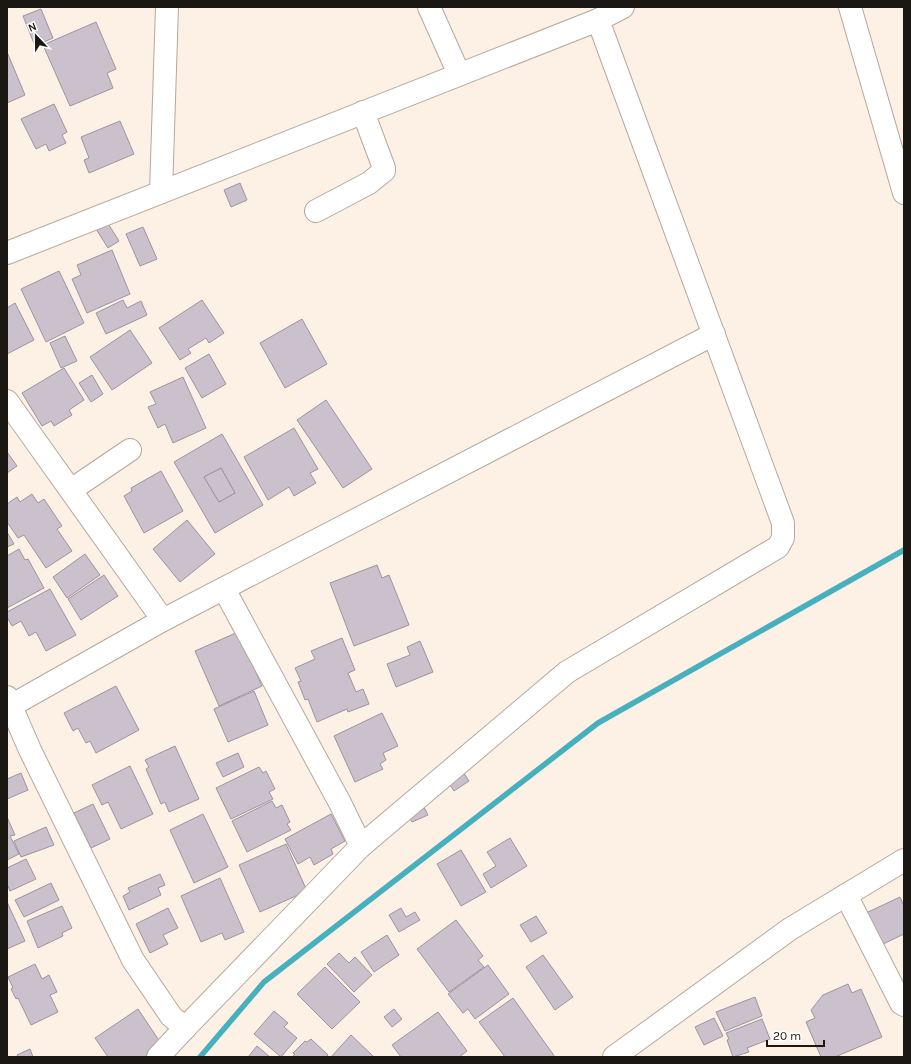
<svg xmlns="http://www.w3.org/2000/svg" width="911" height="1064" font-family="Karla,sans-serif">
<rect width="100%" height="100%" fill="#fdf0e5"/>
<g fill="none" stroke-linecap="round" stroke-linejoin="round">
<path stroke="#47b0be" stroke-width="5.5" d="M 200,1057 L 264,982 L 598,723 L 904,550"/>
</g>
<g fill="#cac1cd" stroke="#9d94a0" fill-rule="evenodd">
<path d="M 41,9 L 53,38 L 35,46 L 23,16 Z"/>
<path d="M 96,22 L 116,69 L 107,73 L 113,88 L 70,106 L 43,45 Z"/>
<path d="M 7,52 L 25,95 L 7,103 Z"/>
<path d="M 54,104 L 67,132 L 62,135 L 66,143 L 49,151 L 46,144 L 36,149 L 21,119 Z"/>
<path d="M 120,121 L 134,154 L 89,173 L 84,160 L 89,158 L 81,137 Z"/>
<path d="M 240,183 L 247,200 L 231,207 L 224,190 Z"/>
<path d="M 107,222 L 119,241 L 108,248 L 96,229 Z"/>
<path d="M 143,227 L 157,259 L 140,266 L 126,234 Z"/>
<path d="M 112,250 L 130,294 L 87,313 L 72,279 L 81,275 L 77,265 Z"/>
<path d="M 59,271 L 84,323 L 46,342 L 21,289 Z"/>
<path d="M 123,300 L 127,308 L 141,301 L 147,315 L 106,334 L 96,313 Z"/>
<path d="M 202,300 L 224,333 L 209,343 L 206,338 L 188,349 L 191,353 L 180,360 L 159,328 Z"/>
<path d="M 15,303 L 34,340 L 7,354 L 7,308 Z"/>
<path d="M 302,319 L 327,364 L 285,388 L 260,343 Z"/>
<path d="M 130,330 L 152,363 L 112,390 L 90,357 Z"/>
<path d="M 65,336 L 77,361 L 61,368 L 50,343 Z"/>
<path d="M 209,354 L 226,384 L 202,398 L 185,368 Z"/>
<path d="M 64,368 L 84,400 L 69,410 L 72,415 L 54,426 L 51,421 L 42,426 L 22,393 Z"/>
<path d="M 92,375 L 103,394 L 91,402 L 79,383 Z"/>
<path d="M 183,377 L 206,428 L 173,443 L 165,424 L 158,428 L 148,407 L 156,404 L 150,392 Z"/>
<path d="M 326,400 L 372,469 L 343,488 L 297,420 Z"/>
<path d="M 294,428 L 318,469 L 310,473 L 316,483 L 294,496 L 289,487 L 268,500 L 244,457 Z"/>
<path d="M 222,434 L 263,505 L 215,533 L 174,462 ZM 221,468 L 235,493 L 219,502 L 204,477 Z"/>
<path d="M 7,452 L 17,466 L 7,473 Z"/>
<path d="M 221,468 L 235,493 L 219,502 L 204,477 Z"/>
<path d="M 161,471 L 183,511 L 144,533 L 124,496 L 132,491 L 131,488 Z"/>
<path d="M 32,494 L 38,503 L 44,499 L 62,526 L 57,529 L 72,551 L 46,568 L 24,535 L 18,538 L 7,522 L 7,504 L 17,497 L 20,502 Z"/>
<path d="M 187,520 L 215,554 L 180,582 L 153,549 Z"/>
<path d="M 7,532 L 14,544 L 7,547 Z"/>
<path d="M 19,549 L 25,560 L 28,559 L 44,588 L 7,608 L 7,556 Z"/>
<path d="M 85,554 L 100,575 L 67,598 L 53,577 Z"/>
<path d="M 377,565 L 382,578 L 389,575 L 409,625 L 354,646 L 330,583 Z"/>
<path d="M 104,575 L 118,596 L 81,620 L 68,599 Z"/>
<path d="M 50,589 L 76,635 L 46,651 L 36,632 L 29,636 L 21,621 L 12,626 L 7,617 L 7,612 Z"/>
<path d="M 238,632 L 262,686 L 219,706 L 195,651 Z"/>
<path d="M 342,638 L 355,670 L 348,673 L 356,692 L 363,689 L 369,704 L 348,712 L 347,709 L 317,722 L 308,699 L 305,700 L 298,682 L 301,681 L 295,668 L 315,659 L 311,651 Z"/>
<path d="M 420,641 L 433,672 L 396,687 L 387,664 L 410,655 L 407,647 Z"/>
<path d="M 116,686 L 139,730 L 96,753 L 90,741 L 86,743 L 78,728 L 73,731 L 64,713 Z"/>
<path d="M 254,691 L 268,725 L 228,742 L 214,709 Z"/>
<path d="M 382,713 L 398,746 L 383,753 L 386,760 L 380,764 L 383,769 L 355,782 L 334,736 Z"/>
<path d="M 175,746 L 199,799 L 169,812 L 165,802 L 161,804 L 146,769 L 149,767 L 145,760 Z"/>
<path d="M 238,753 L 244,767 L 223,777 L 216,763 Z"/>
<path d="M 130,766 L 153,814 L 121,829 L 108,802 L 102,805 L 92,785 Z"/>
<path d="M 259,767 L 263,773 L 266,771 L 275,789 L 269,792 L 273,799 L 231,819 L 216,788 Z"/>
<path d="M 461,769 L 469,781 L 454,791 L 446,779 Z"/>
<path d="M 21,773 L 28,790 L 7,799 L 7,779 Z"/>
<path d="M 272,801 L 276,808 L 282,805 L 290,822 L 287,824 L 291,830 L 247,852 L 232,821 Z"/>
<path d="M 93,804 L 110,839 L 91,848 L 74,813 Z"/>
<path d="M 424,807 L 428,815 L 412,822 L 408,814 Z"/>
<path d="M 203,814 L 228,867 L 194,883 L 170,830 Z"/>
<path d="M 331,814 L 345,841 L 331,849 L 333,854 L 314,865 L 310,857 L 298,864 L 285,839 Z"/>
<path d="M 7,817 L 15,835 L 10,836 L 19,854 L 7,860 Z"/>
<path d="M 46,827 L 54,845 L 21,857 L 14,841 Z"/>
<path d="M 510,838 L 527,866 L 491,888 L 483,874 L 496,866 L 487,852 Z"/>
<path d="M 286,844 L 307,891 L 260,912 L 239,865 Z"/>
<path d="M 461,850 L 486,892 L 461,906 L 437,864 Z"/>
<path d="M 26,859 L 36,879 L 10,891 L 7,884 L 7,868 Z"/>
<path d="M 160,874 L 165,885 L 158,888 L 161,895 L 129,910 L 123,896 L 130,892 L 128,888 Z"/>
<path d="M 220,878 L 244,932 L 225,940 L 222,933 L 201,942 L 181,896 Z"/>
<path d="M 51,883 L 59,900 L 24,917 L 15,900 Z"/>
<path d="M 900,897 L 904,906 L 904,934 L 881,945 L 866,913 Z"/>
<path d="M 7,902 L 25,941 L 7,949 Z"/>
<path d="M 62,906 L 72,928 L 62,933 L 63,936 L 38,948 L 27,921 Z"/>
<path d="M 168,908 L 178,928 L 163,935 L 168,944 L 150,953 L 136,924 Z"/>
<path d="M 401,908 L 406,917 L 415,912 L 420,920 L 399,932 L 389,915 Z"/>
<path d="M 536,916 L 547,933 L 531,942 L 520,925 Z"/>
<path d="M 456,920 L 483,956 L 478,960 L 484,967 L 449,992 L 417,949 Z"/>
<path d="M 387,935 L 399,955 L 374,972 L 361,952 Z"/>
<path d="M 339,953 L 349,963 L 355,957 L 372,975 L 354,992 L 327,964 Z"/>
<path d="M 543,955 L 573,997 L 555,1010 L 526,967 Z"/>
<path d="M 35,964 L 42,979 L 49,975 L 57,992 L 50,995 L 58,1012 L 31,1025 L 18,998 L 16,999 L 11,989 L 13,988 L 8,977 Z"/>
<path d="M 488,965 L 509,994 L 475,1019 L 468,1009 L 463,1013 L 448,994 Z"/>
<path d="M 325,967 L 360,1002 L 332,1029 L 297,994 Z"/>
<path d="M 848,984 L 852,993 L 861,989 L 882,1037 L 835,1057 L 821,1057 L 806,1022 L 815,1018 L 811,1010 L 823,995 Z"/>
<path d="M 755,997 L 762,1016 L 725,1031 L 716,1012 Z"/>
<path d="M 513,998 L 555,1057 L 505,1057 L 479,1022 Z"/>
<path d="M 138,1009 L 162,1045 L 145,1057 L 108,1057 L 95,1038 Z"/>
<path d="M 394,1009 L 402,1019 L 392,1027 L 384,1017 Z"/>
<path d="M 274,1011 L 288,1023 L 284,1027 L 297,1038 L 281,1057 L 254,1034 Z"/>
<path d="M 438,1012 L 467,1051 L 459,1057 L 401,1057 L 392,1045 Z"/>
<path d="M 714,1018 L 723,1036 L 704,1045 L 695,1027 Z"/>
<path d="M 762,1019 L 770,1039 L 747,1048 L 749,1052 L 733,1057 L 727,1040 L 729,1039 L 726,1033 Z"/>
<path d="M 351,1035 L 374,1057 L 331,1057 Z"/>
<path d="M 311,1039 L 328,1055 L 326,1057 L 292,1057 L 295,1054 L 293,1053 L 305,1041 L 307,1042 Z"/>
<path d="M 257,1046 L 270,1057 L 248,1057 Z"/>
<path d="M 30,1049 L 33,1057 L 18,1057 L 17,1055 Z"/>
</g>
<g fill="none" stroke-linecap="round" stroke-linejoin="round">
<g stroke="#b5a89e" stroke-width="24">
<g id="minor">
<path d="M 429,7 L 459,74"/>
<path d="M 850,7 L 904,193"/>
<path d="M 161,192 L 167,7"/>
<path d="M 316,211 L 369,183 L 384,171 L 384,168 L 363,112"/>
<path d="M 7,253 L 598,20 L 623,7"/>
<path d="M 7,401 L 163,620"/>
<path d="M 71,490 L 130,450"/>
<path d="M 224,589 L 340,803 L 361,846"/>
<path d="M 7,697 L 30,750 L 133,960 L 171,1016 L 185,1028 L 361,846 L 567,672 L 778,547 L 783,538 L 783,523 L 598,20"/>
<path d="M 7,708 L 163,620 L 714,334"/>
<path d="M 846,895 L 901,1003 L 904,1005"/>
<path d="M 158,1057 L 185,1028"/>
<path d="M 614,1057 L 790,929 L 904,860"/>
</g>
</g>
<use href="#minor" stroke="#fff" stroke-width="22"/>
</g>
<rect width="911" height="1064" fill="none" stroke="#1b1713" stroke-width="16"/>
<g transform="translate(36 36) rotate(338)" stroke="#ffffff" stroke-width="3" paint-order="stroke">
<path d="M0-3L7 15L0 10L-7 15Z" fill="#1b1713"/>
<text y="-6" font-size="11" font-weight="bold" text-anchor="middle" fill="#1b1713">N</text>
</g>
<path d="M767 1040v6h57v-6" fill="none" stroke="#1b1713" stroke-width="2"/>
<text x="773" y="1040" font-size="12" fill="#1b1713" stroke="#ffffff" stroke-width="3" paint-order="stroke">20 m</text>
</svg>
